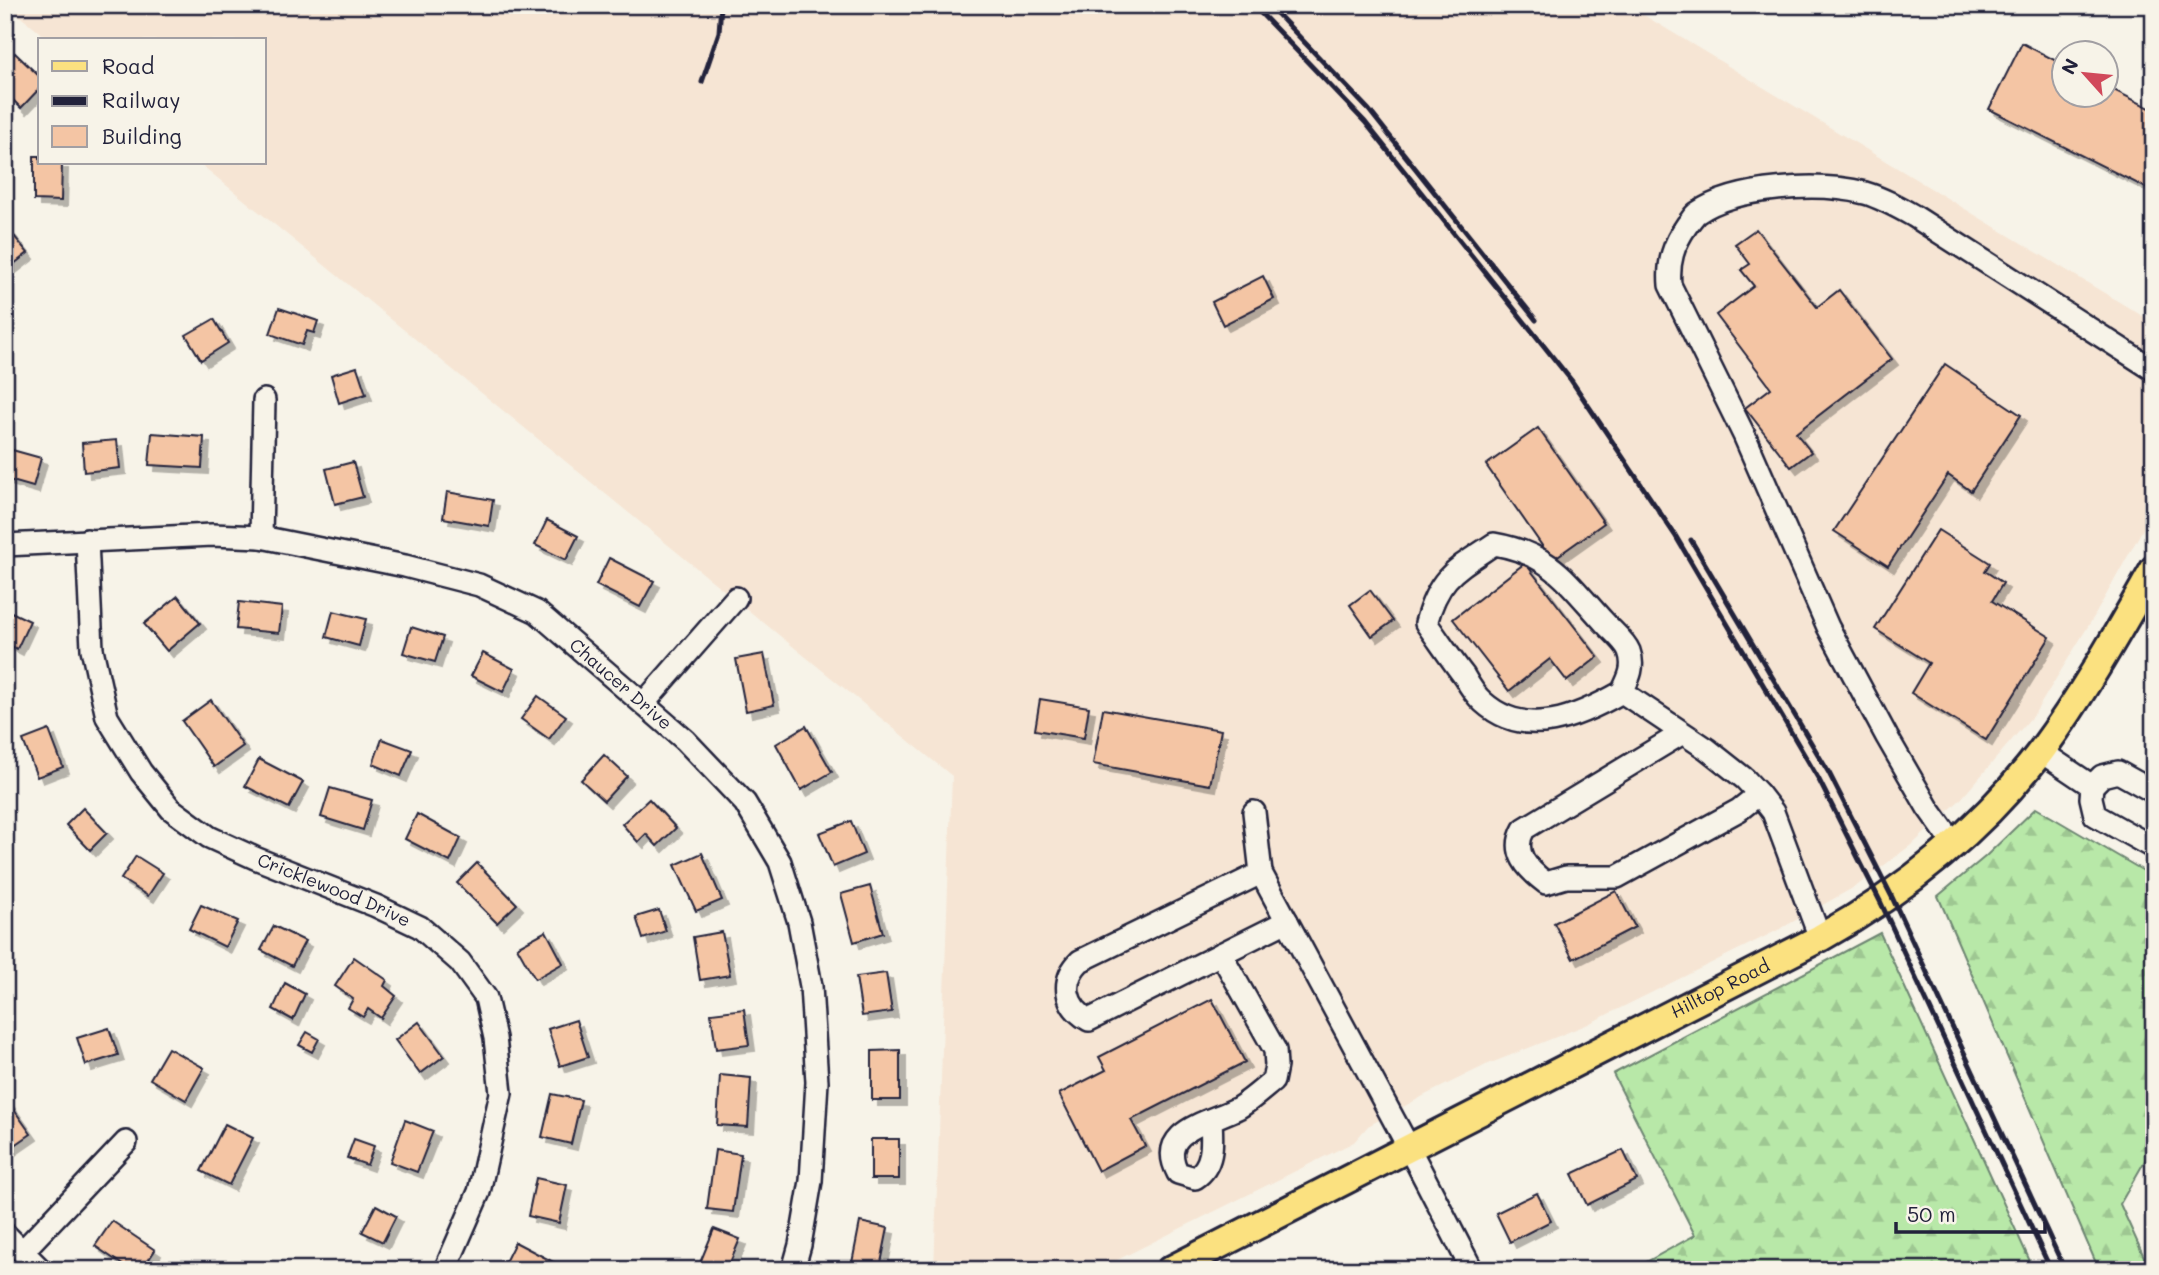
<svg xmlns="http://www.w3.org/2000/svg" width="2159" height="1275" font-family="Mali,sans-serif">
<defs>
<pattern id="forest-firs" width="22" height="20" patternUnits="userSpaceOnUse" patternTransform="scale(1.75)"><rect width="22" height="20" fill="#b8e8a8"/><path d="M5 1l3.5 6h-7zM16 11l3.5 6h-7z" fill="#9ec792"/></pattern>
<filter id="shadow"><feDropShadow dx="6" dy="6" stdDeviation="0" flood-color="#0004"/></filter>
</defs>
<rect width="100%" height="100%" fill="#f7f3e8"/>
<filter id="ink" filterUnits="userSpaceOnUse"><feTurbulence type="fractalNoise" baseFrequency=".0143" numOctaves="2"/><feDisplacementMap in="SourceGraphic" scale="14" xChannelSelector="R" yChannelSelector="G"/><feConvolveMatrix kernelMatrix="1 2 1 2 8 2 1 2 1" color-interpolation-filters="sRGB"/></filter>
<g filter="url(#ink)">
<path fill="#f6e5d4" d="M 6,5 L 1627,5 L 2154,323 L 2154,509 L 2095,615 L 2035,713 L 1961,799 L 1915,842 L 1858,885 L 1780,929 L 1586,1025 L 1486,1065 L 1427,1094 L 1368,1126 L 1354,1142 L 1097,1270 L 934,1270 L 952,776 L 199,163 L 264,163 L 264,40 L 49,40 Z"/>
<g fill="url(#forest-firs)" stroke="#6d8572" stroke-width="2">
<path d="M 2036,808 L 2154,877 L 2154,1145 L 2120,1204 L 2150,1270 L 2099,1270 L 1938,896 L 1986,856 Z"/>
<path d="M 1880,933 L 2034,1270 L 1632,1270 L 1695,1235 L 1613,1074 Z"/>
</g>
<g fill="#f4c5a4" stroke="#22223b" stroke-width="2" filter="url(#shadow)">
<path d="M 2022,43 L 2064,65 L 2064,94 L 2106,94 L 2106,86 L 2154,110 L 2154,187 L 2152,191 L 1989,109 Z"/>
<path d="M 15,53 L 40,77 L 40,88 L 21,108 L 5,92 L 5,63 Z"/>
<path d="M 34,156 L 40,156 L 40,163 L 62,163 L 61,201 L 34,200 Z"/>
<path d="M 1756,229 L 1817,307 L 1839,290 L 1892,359 L 1796,433 L 1811,452 L 1791,467 L 1745,408 L 1771,388 L 1716,315 L 1754,286 L 1741,270 L 1750,264 L 1735,244 Z"/>
<path d="M 10,231 L 28,253 L 5,271 L 5,235 Z"/>
<path d="M 1263,276 L 1274,299 L 1223,325 L 1212,302 Z"/>
<path d="M 279,308 L 318,321 L 314,333 L 307,331 L 302,345 L 270,334 Z"/>
<path d="M 214,319 L 228,343 L 201,360 L 186,335 Z"/>
<path d="M 1945,364 L 2021,415 L 1971,491 L 1948,475 L 1888,566 L 1834,531 Z"/>
<path d="M 357,367 L 366,394 L 339,403 L 331,375 Z"/>
<path d="M 1538,428 L 1604,523 L 1552,560 L 1486,465 Z"/>
<path d="M 152,433 L 204,437 L 202,468 L 149,465 Z"/>
<path d="M 117,440 L 120,468 L 84,472 L 82,443 Z"/>
<path d="M 5,448 L 41,458 L 33,487 L 5,479 Z"/>
<path d="M 353,462 L 363,497 L 335,504 L 326,469 Z"/>
<path d="M 447,492 L 493,500 L 489,526 L 443,518 Z"/>
<path d="M 547,520 L 578,536 L 566,560 L 535,545 Z"/>
<path d="M 1938,530 L 1990,563 L 1985,571 L 2003,583 L 1992,601 L 2050,637 L 1986,740 L 1911,693 L 1929,663 L 1875,629 Z"/>
<path d="M 609,558 L 654,581 L 640,607 L 596,585 Z"/>
<path d="M 1525,563 L 1598,657 L 1567,681 L 1550,659 L 1509,691 L 1453,619 Z"/>
<path d="M 1370,590 L 1393,621 L 1372,636 L 1350,605 Z"/>
<path d="M 178,596 L 200,623 L 167,651 L 144,624 Z"/>
<path d="M 239,602 L 282,607 L 279,633 L 236,629 Z"/>
<path d="M 5,609 L 30,621 L 17,649 L 5,643 Z"/>
<path d="M 333,611 L 366,619 L 359,646 L 326,637 Z"/>
<path d="M 411,627 L 443,637 L 435,662 L 403,653 Z"/>
<path d="M 483,653 L 514,669 L 503,692 L 471,676 Z"/>
<path d="M 764,654 L 774,705 L 746,711 L 736,659 Z"/>
<path d="M 538,696 L 566,716 L 549,739 L 521,719 Z"/>
<path d="M 1040,699 L 1089,707 L 1084,738 L 1035,730 Z"/>
<path d="M 211,700 L 243,746 L 214,767 L 182,721 Z"/>
<path d="M 1103,709 L 1221,730 L 1210,785 L 1093,764 Z"/>
<path d="M 806,726 L 832,772 L 801,790 L 776,744 Z"/>
<path d="M 49,730 L 63,767 L 37,777 L 23,740 Z"/>
<path d="M 382,739 L 412,750 L 401,776 L 373,764 Z"/>
<path d="M 604,755 L 627,776 L 604,801 L 581,780 Z"/>
<path d="M 259,759 L 303,782 L 289,808 L 245,786 Z"/>
<path d="M 330,788 L 372,800 L 363,830 L 321,817 Z"/>
<path d="M 649,799 L 676,828 L 657,846 L 646,834 L 638,842 L 622,824 Z"/>
<path d="M 83,808 L 107,833 L 90,850 L 66,825 Z"/>
<path d="M 417,814 L 461,838 L 450,862 L 405,839 Z"/>
<path d="M 851,821 L 864,854 L 833,867 L 819,833 Z"/>
<path d="M 702,853 L 722,900 L 696,911 L 675,865 Z"/>
<path d="M 136,856 L 163,873 L 148,896 L 121,879 Z"/>
<path d="M 477,863 L 517,904 L 497,923 L 457,883 Z"/>
<path d="M 870,886 L 883,933 L 854,942 L 841,894 Z"/>
<path d="M 1616,891 L 1635,927 L 1573,959 L 1554,923 Z"/>
<path d="M 201,905 L 238,921 L 225,947 L 189,929 Z"/>
<path d="M 659,910 L 666,931 L 643,939 L 636,917 Z"/>
<path d="M 274,926 L 305,941 L 292,966 L 261,950 Z"/>
<path d="M 546,931 L 563,963 L 535,979 L 517,947 Z"/>
<path d="M 722,932 L 730,975 L 700,980 L 693,937 Z"/>
<path d="M 354,957 L 387,980 L 384,986 L 396,996 L 381,1018 L 368,1009 L 363,1017 L 348,1008 L 353,999 L 335,986 Z"/>
<path d="M 886,973 L 892,1012 L 862,1016 L 856,977 Z"/>
<path d="M 285,983 L 305,994 L 293,1020 L 273,1009 Z"/>
<path d="M 1212,999 L 1245,1062 L 1131,1120 L 1145,1146 L 1098,1171 L 1059,1094 L 1106,1070 L 1099,1057 Z"/>
<path d="M 744,1009 L 749,1045 L 716,1049 L 711,1013 Z"/>
<path d="M 576,1020 L 588,1057 L 560,1066 L 548,1029 Z"/>
<path d="M 419,1022 L 444,1056 L 420,1074 L 395,1040 Z"/>
<path d="M 109,1028 L 118,1055 L 86,1065 L 77,1038 Z"/>
<path d="M 307,1032 L 319,1039 L 312,1052 L 299,1045 Z"/>
<path d="M 168,1048 L 204,1068 L 186,1100 L 150,1079 Z"/>
<path d="M 900,1050 L 900,1100 L 872,1100 L 872,1051 Z"/>
<path d="M 720,1075 L 751,1078 L 748,1127 L 717,1125 Z"/>
<path d="M 552,1094 L 581,1100 L 571,1144 L 542,1137 Z"/>
<path d="M 5,1097 L 31,1134 L 8,1150 L 5,1146 Z"/>
<path d="M 405,1120 L 433,1131 L 417,1172 L 390,1162 Z"/>
<path d="M 225,1124 L 253,1138 L 229,1185 L 201,1171 Z"/>
<path d="M 354,1139 L 374,1146 L 367,1165 L 347,1158 Z"/>
<rect x="871" y="1139" width="28" height="40"/>
<path d="M 715,1150 L 741,1154 L 733,1212 L 707,1209 Z"/>
<path d="M 1623,1150 L 1637,1180 L 1587,1205 L 1572,1174 Z"/>
<path d="M 536,1178 L 567,1185 L 559,1223 L 528,1216 Z"/>
<path d="M 1537,1193 L 1551,1221 L 1510,1242 L 1496,1213 Z"/>
<path d="M 376,1205 L 396,1216 L 383,1242 L 362,1232 Z"/>
<path d="M 112,1221 L 155,1250 L 142,1270 L 130,1270 L 95,1246 Z"/>
<path d="M 860,1222 L 888,1228 L 880,1268 L 852,1263 Z"/>
<path d="M 714,1229 L 740,1239 L 727,1270 L 697,1270 Z"/>
<path d="M 515,1242 L 559,1265 L 556,1270 L 501,1270 Z"/>
</g>
<g fill="none" stroke-linecap="round" stroke-linejoin="round">
<g stroke="#22223b" stroke-width="26">
<g id="minor">
<path d="M 261,537 L 264,400"/>
<path id="s1" d="M 87,540 L 92,649 L 107,717 L 141,772 L 171,809 L 209,837 L 255,858 L 376,906 L 420,927 L 460,962 L 486,998 L 495,1038 L 501,1093 L 479,1192 L 445,1270"/>
<path id="s2" d="M 5,545 L 212,535 L 261,537 L 405,566 L 479,585 L 537,612 L 685,740 L 745,803 L 780,862 L 799,922 L 811,986 L 817,1082 L 811,1181 L 800,1245 L 793,1270"/>
<path d="M 1622,692 C 1629,678 1635,667 1629,651 C 1625,641 1612,631 1605,623 C 1567,582 1552,554 1494,544 C 1455,570 1439,576 1426,623 C 1439,641 1451,659 1464,676 C 1469,685 1475,695 1483,702 C 1526,741 1580,716 1622,692 L 1707,749 L 1745,779 L 1759,794 L 1773,812 L 1820,938"/>
<path d="M 644,703 L 736,598"/>
<path d="M 1681,734 L 1524,829 C 1511,852 1527,869 1546,883 L 1566,877 L 1617,877 L 1739,810 L 1759,794"/>
<path d="M 2040,751 L 2092,786 L 2091,798 L 2095,815 L 2154,848"/>
<path d="M 2092,786 L 2102,776 L 2118,772 L 2154,792"/>
<path d="M 1254,812 L 1261,873 L 1409,1148 L 1472,1270"/>
<path d="M 1953,843 L 1928,808 L 1887,737 L 1828,627 L 1744,435 L 1670,285 C 1668,262 1673,245 1687,225 C 1690,222 1693,216 1697,213 C 1736,186 1820,182 1865,193 C 1882,198 1898,207 1914,216 L 2154,370"/>
<path d="M 1261,873 L 1080,961 C 1060,981 1065,1007 1089,1020 L 1287,921"/>
<path d="M 1211,1120 C 1212,1141 1215,1165 1195,1178 L 1178,1173 C 1155,1130 1209,1123 1238,1108 C 1250,1101 1262,1090 1273,1081 L 1276,1066 L 1275,1050 L 1221,954"/>
<path d="M 5,1234 L 41,1270"/>
<path d="M 22,1252 L 126,1142"/>
</g>
</g>
<g stroke="#22223b" stroke-width="32">
<g id="major">
<path id="s3" d="M 1170,1270 L 1820,938 C 1905,891 1984,827 2042,750 C 2084,693 2119,630 2154,569"/>
</g>
</g>
<use href="#minor" stroke="#f7f3e8" stroke-width="21"/>
<use href="#major" stroke="#fbe180" stroke-width="26"/>
<g stroke="#22223b" stroke-width="5">
<path d="M 1253,5 L 1365,122 L 1571,380 L 1675,535 L 1818,778 L 1881,903 L 2051,1270"/>
<path d="M 1269,5 L 1369,110 L 1536,320"/>
<path d="M 702,82 L 719,32 L 721,5"/>
<path d="M 1691,540 L 1829,773 L 1891,895 L 2065,1270"/>
</g>
</g>
</g>
<g text-anchor="middle" stroke-width="5" stroke-linejoin="round" paint-order="stroke">
<g font-size="18" fill="#22223b" stroke="#f7f3e8">
<text dy="6" stroke="none"><textPath href="#s2" startOffset="654">Chaucer Drive</textPath></text>
<text dy="6" stroke="none"><textPath href="#s1" startOffset="474">Cricklewood Drive</textPath></text>
<text dy="6" stroke="none"><textPath href="#s3" startOffset="618">Hilltop Road</textPath></text>
</g>
</g>
<rect width="2159" height="1275" fill="none" stroke="#f7f3e8" stroke-width="28"/>
<rect x="14" y="14" width="2131" height="1247" fill="none" stroke="#22223b" stroke-width="2.5" filter="url(#ink)"/>
<rect x="38" y="38" width="228" height="126" fill="#f7f3e8" stroke="#a29fa3" stroke-width="2"/>
<rect x="52" y="61" width="35" height="10" fill="#fbe180" stroke="#a29fa3" stroke-width="2"/>
<text x="102" y="74" font-size="21" fill="#22223b">Road</text>
<rect x="52" y="96" width="35" height="10" fill="#22223b" stroke="#a29fa3" stroke-width="2"/>
<text x="102" y="108" font-size="21" fill="#22223b">Railway</text>
<rect x="52" y="126" width="35" height="21" fill="#f4c5a4" stroke="#a29fa3" stroke-width="2"/>
<text x="102" y="144" font-size="21" fill="#22223b">Building</text>
<g transform="translate(2085 74) rotate(297)"><circle r="33" fill="#f7f3e8" stroke="#a29fa3" stroke-width="2"/>
<path d="M0-5L12 26L0 18L-12 26Z" fill="#d1495b"/>
<text y="-10" font-size="19" font-weight="bold" text-anchor="middle" fill="#22223b">N</text>
</g>
<path d="M1896 1222v10h149v-10" fill="none" stroke="#22223b" stroke-width="3.5"/>
<text x="1907" y="1222" font-size="21" fill="#22223b" stroke="#f7f3e8" stroke-width="5" paint-order="stroke">50 m</text>
</svg>
